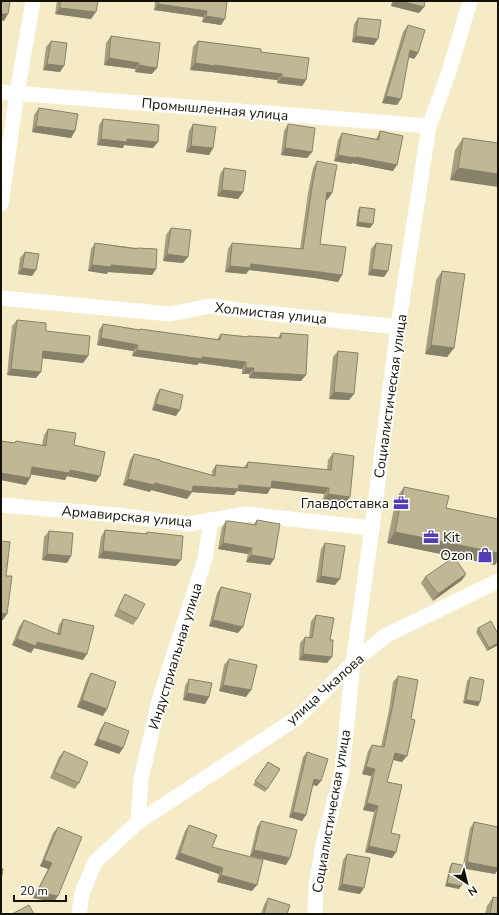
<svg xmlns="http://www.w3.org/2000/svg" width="499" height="915" font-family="'Nunito Sans',sans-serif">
<rect width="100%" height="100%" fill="#f5ecc7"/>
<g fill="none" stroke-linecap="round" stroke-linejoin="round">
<g stroke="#fff" stroke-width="15">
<path d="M 1,92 L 429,126"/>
<path d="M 1,204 L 17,93 L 33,1"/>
<path d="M 1,298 L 170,314 L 210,306 L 238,310 L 398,327"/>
<path d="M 1,505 L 117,515 L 189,524 L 246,514 L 372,528"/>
<path d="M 138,822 L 141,779 L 160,697 L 205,559 L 211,520"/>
<path d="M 79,914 L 82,893 L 95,862 L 138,822 L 297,718 L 353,663 L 385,636 L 498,581"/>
<path d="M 315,914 L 316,886 L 323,845 L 342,771 L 353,663 L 372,528 L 398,327 L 429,126 L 449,72 L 470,1"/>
</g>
</g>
<g fill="#a59e7f">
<path d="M 57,1 L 98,1 L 91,19 L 55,14 Z"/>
<path d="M 155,1 L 227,1 L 221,25 L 202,22 L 203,17 L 154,10 Z"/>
<path d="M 392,1 L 425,1 L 424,7 L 419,13 L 391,6 Z"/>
<path d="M 358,18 L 374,45 L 352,42 L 354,24 Z"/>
<path d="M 408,25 L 418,53 L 414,59 L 409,57 L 397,105 L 382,103 L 403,32 Z"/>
<path d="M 111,36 L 152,74 L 135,72 L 135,69 L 104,65 L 106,43 Z"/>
<path d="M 51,41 L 60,72 L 43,70 L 46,47 Z"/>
<path d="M 198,41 L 261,52 L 306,80 L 302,86 L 277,83 L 277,80 L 211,72 L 190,70 L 193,47 Z"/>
<path d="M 39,108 L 75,131 L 71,138 L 32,132 L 34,115 Z"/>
<path d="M 103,119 L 153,148 L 124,145 L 123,148 L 97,145 L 99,125 Z"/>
<path d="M 193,124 L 213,148 L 209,155 L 186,152 L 189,131 Z"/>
<path d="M 288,124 L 312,152 L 307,158 L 281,155 L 284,131 Z"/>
<path d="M 380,131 L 393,171 L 352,163 L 351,164 L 334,161 L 338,140 L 342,133 L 376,139 Z"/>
<path d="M 463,138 L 498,143 L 450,180 L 455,150 Z"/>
<path d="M 317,161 L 332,193 L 327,200 L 326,199 L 320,244 L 342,275 L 338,282 L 315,278 L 249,270 L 246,274 L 225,272 L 228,249 L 232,243 L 300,249 L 308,193 L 313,168 Z"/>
<path d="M 224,168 L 243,192 L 238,199 L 217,196 L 220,174 Z"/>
<path d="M 360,207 L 370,228 L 356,226 L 358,210 Z"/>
<path d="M 171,228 L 183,263 L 163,261 L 166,235 Z"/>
<path d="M 95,243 L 137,248 L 156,269 L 152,275 L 108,272 L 107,274 L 88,271 L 91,249 Z"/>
<path d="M 376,243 L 384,277 L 368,275 L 371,249 Z"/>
<path d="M 25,252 L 36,270 L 32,276 L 18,274 L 20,258 Z"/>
<path d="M 442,271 L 454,348 L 447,357 L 425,354 L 436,280 Z"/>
<path d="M 17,320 L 46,331 L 88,356 L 83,363 L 42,358 L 36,378 L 7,375 L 12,326 Z"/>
<path d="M 103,324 L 140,330 L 217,339 L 221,334 L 247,337 L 248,336 L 278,338 L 281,333 L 301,381 L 249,378 L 249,374 L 242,374 L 242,369 L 199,363 L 197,365 L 132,356 L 133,351 L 97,345 L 99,330 Z"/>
<path d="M 338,351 L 354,394 L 349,400 L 329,399 L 333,357 Z"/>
<path d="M 160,389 L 176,416 L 152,410 L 156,395 Z"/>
<path d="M 48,429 L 74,445 L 96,482 L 67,476 L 65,480 L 31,474 L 30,478 L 26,485 L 1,480 L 1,441 L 14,443 L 16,441 L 42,445 L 44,435 Z"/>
<path d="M 333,453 L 350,497 L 345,503 L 323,500 L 324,494 L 271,488 L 267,494 L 237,491 L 234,495 L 192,492 L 187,499 L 151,490 L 150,492 L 123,485 L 130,460 L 134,454 L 212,475 L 212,471 L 216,465 L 244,467 L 248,462 L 327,470 L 328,460 Z"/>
<path d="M 404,487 L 446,508 L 498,519 L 498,560 L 495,565 L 387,543 L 396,498 Z"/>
<path d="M 257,520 L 274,559 L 270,565 L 246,562 L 248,554 L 218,549 L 222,527 L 226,521 L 253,525 Z"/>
<path d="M 105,530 L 146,534 L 147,532 L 176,566 L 98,558 L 101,537 Z"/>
<path d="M 49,531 L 71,556 L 67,563 L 42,560 L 44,537 Z"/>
<path d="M 325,543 L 335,585 L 316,582 L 321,549 Z"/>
<path d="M 466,574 L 462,580 L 433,601 L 421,583 L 425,577 Z"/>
<path d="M 221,587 L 238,633 L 209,626 L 217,593 Z"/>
<path d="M 125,594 L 137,619 L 133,625 L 114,616 L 121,601 Z"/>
<path d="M 316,615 L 327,663 L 299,660 L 300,643 L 305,637 L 309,638 L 311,621 Z"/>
<path d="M 63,619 L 83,660 L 34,648 L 31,653 L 12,645 L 19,627 L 24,620 L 57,634 L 59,625 Z"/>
<path d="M 478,628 L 498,645 L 487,651 L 476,632 Z"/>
<path d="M 229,659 L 246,697 L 219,691 L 224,665 Z"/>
<path d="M 91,673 L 103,716 L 77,707 L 87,679 Z"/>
<path d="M 398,676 L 402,762 L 393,760 L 387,782 L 391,833 L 396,852 L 392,858 L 365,852 L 374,812 L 363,810 L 371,776 L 362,774 L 368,751 L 372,745 L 381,747 L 389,710 L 393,682 Z"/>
<path d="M 470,677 L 480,702 L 478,706 L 463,703 L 467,681 Z"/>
<path d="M 189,679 L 209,697 L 205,704 L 183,700 L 185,686 Z"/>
<path d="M 105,722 L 123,748 L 119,754 L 94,745 L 101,728 Z"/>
<path d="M 64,751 L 79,783 L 75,789 L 50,778 L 59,757 Z"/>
<path d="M 307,752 L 317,786 L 313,785 L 302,821 L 289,817 L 303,757 Z"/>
<path d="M 268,762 L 280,769 L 265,792 L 253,785 Z"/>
<path d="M 261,821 L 286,865 L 250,856 L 257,827 Z"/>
<path d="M 474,822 L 498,827 L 498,869 L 495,874 L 465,869 L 459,889 L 445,886 L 450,866 L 452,863 L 463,865 L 470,828 Z"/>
<path d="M 189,825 L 212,847 L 252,891 L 217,882 L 219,874 L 175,859 L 185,831 Z"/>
<path d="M 58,827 L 54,902 L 33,898 L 48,869 L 40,866 L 53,833 Z"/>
<path d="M 347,854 L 360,894 L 338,890 L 343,860 Z"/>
<path d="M 493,897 L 498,914 L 485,914 L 487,906 Z"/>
<path d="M 268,898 L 287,914 L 261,914 L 264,905 Z"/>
</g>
<g fill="#868168">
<path d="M 394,1 L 400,1 L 424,7 L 419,13 L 391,6 Z"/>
<path d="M 158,4 L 207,11 L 203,17 L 154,10 Z"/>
<path d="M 60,8 L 96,12 L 91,19 L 55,14 Z"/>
<path d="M 1,14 L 8,14 L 4,21 L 1,20 Z"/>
<path d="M 206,16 L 225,19 L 221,25 L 202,22 Z"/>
<path d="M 356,36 L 378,39 L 374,45 L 352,42 Z"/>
<path d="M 410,50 L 418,53 L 414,59 L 406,56 Z"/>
<path d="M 109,58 L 139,63 L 135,69 L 104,65 Z"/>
<path d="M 195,63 L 215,65 L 282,74 L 277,80 L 211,72 L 190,70 Z"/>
<path d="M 47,64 L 64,66 L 60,72 L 43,70 Z"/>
<path d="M 139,65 L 157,68 L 152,74 L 135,72 Z"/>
<path d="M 282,77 L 306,80 L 302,86 L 277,83 Z"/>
<path d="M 386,96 L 401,99 L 397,105 L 382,103 Z"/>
<path d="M 36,126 L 75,131 L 71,138 L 32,132 Z"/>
<path d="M 101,139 L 127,139 L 158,142 L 153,148 L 124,145 L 123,148 L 97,145 Z"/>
<path d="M 191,146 L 213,148 L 209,155 L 186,152 Z"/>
<path d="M 285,148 L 312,152 L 307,158 L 281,155 Z"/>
<path d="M 338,155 L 356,157 L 397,165 L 393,171 L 352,163 L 351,164 L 334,161 Z"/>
<path d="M 458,168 L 498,174 L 498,187 L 450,180 Z"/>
<path d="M 222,190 L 243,192 L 238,199 L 217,196 Z"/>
<path d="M 327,192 L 332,193 L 327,200 L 323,199 Z"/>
<path d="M 358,222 L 373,224 L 370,228 L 356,226 Z"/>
<path d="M 167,254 L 188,257 L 183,263 L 163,261 Z"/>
<path d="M 251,264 L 320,272 L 342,275 L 338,282 L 315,278 L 249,270 L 246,274 L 225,272 L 230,266 Z"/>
<path d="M 92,265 L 111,265 L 156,269 L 152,275 L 108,272 L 107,274 L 88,271 Z"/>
<path d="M 22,268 L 36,270 L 32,276 L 18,274 Z"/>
<path d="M 372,269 L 388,271 L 384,277 L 368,275 Z"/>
<path d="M 101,338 L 138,345 L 133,351 L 97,345 Z"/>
<path d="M 431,345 L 454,348 L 447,357 L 425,354 Z"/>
<path d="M 137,350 L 202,357 L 246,362 L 242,369 L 199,363 L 197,365 L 132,356 Z"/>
<path d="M 43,351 L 88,356 L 83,363 L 39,358 Z"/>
<path d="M 246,368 L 254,368 L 249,374 L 242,374 Z"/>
<path d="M 11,369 L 41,372 L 36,378 L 7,375 Z"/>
<path d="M 253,372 L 306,375 L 301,381 L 249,378 Z"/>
<path d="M 334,392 L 354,394 L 349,400 L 329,399 Z"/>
<path d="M 156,404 L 180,410 L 176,416 L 152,410 Z"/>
<path d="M 32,467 L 70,470 L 100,476 L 96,482 L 67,476 L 65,480 L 28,474 Z"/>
<path d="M 1,473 L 30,478 L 26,485 L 1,480 Z"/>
<path d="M 128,479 L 155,483 L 193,486 L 239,485 L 272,481 L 329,488 L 324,494 L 271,488 L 267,494 L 237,491 L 234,495 L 190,492 L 192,492 L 187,499 L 151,490 L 150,492 L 123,485 Z"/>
<path d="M 328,494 L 350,497 L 345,503 L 323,500 Z"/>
<path d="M 395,532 L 498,553 L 498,560 L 495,565 L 387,543 Z"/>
<path d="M 223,543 L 252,548 L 248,554 L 218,549 Z"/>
<path d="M 103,551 L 181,560 L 176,566 L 98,558 Z"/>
<path d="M 47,554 L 71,556 L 67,563 L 42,560 Z"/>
<path d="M 251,555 L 274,559 L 270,565 L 246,562 Z"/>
<path d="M 466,574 L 462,580 L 433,601 L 438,594 Z"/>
<path d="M 321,576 L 340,579 L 335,585 L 316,582 Z"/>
<path d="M 1,613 L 7,614 L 3,620 L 1,620 Z"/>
<path d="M 213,620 L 243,627 L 238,633 L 209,626 Z"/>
<path d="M 17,639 L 37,642 L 87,654 L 83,660 L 34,648 L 31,653 L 12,645 Z"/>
<path d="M 498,643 L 498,645 L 487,651 L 489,648 Z"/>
<path d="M 303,654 L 332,657 L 327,663 L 299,660 Z"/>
<path d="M 223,685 L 251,690 L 246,697 L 219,691 Z"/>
<path d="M 187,693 L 209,697 L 205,704 L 183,700 Z"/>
<path d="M 82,700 L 107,709 L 103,716 L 77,707 Z"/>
<path d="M 466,700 L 480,702 L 478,706 L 463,703 Z"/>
<path d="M 98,739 L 123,748 L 119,754 L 94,745 Z"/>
<path d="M 395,753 L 407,756 L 402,762 L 390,759 Z"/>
<path d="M 366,767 L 375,769 L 371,776 L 362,774 Z"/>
<path d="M 314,779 L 321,781 L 317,786 L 310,784 Z"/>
<path d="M 367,803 L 378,806 L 374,812 L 363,810 Z"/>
<path d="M 293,812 L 306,815 L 302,821 L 289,817 Z"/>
<path d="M 369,846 L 396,852 L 392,858 L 365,852 Z"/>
<path d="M 254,850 L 290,858 L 286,865 L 250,856 Z"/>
<path d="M 180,853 L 223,868 L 219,874 L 175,859 Z"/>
<path d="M 44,860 L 52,863 L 48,869 L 40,866 Z"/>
<path d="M 467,862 L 498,868 L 498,869 L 495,874 L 462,868 Z"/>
<path d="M 221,875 L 257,885 L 252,891 L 217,882 Z"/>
<path d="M 447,883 L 461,886 L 459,889 L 445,886 Z"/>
<path d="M 342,884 L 364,888 L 360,894 L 338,890 Z"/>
<path d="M 37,892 L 58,896 L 54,902 L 33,898 Z"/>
</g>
<g fill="#c0b894" stroke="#868168">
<path d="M 1,1 L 10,1 L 8,14 L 1,14 Z"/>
<path d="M 60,1 L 98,1 L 96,12 L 60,8 Z"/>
<path d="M 159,1 L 227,1 L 225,19 L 206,16 L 207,11 L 158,4 Z"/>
<path d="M 400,1 L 425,1 L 424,7 Z"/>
<path d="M 358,18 L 381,20 L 378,39 L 356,36 Z"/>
<path d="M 408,25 L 425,30 L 418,53 L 410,50 L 401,99 L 386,96 Z"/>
<path d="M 111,36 L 160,43 L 157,68 L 139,65 L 139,63 L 109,58 Z"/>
<path d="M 51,41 L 67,43 L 64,66 L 47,64 Z"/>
<path d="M 198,41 L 261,49 L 261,52 L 309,58 L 306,80 L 282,77 L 282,74 L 215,65 L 215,66 L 195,63 Z"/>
<path d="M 39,108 L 78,114 L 75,131 L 36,126 Z"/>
<path d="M 103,119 L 159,125 L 158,142 L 127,139 L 127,142 L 101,139 Z"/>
<path d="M 193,124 L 216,127 L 213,148 L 191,146 Z"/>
<path d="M 288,124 L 315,128 L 312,152 L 285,148 Z"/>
<path d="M 380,131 L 403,136 L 397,165 L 356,157 L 355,158 L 338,155 L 342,133 L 379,140 Z"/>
<path d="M 463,138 L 498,143 L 498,174 L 458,168 Z"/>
<path d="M 317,161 L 337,165 L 332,193 L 327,192 L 320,244 L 346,247 L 342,275 L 320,272 L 251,264 L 250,268 L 230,266 L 232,243 L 303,249 L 312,187 Z"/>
<path d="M 224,168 L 246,171 L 243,192 L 222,190 Z"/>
<path d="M 360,207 L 375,209 L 373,224 L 358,222 Z"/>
<path d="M 171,228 L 191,230 L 188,257 L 167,254 Z"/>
<path d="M 95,243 L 137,249 L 137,248 L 157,249 L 156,269 L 111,265 L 111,267 L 92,265 Z"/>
<path d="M 376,243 L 392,245 L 388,271 L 372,269 Z"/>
<path d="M 25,252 L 39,254 L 36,270 L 22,268 Z"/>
<path d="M 442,271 L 465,274 L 454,348 L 431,345 Z"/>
<path d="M 17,320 L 46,323 L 46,331 L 90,336 L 88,356 L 43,351 L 41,372 L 11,369 Z"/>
<path d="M 103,324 L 140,330 L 140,329 L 220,340 L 221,334 L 248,337 L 248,336 L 281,338 L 281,333 L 308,335 L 306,375 L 253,372 L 254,368 L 246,368 L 246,362 L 202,357 L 202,359 L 137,350 L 138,345 L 101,338 Z"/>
<path d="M 338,351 L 358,353 L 354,394 L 334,392 Z"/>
<path d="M 160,389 L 183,395 L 180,410 L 156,404 Z"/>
<path d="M 48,429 L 76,433 L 74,445 L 105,452 L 100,476 L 70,470 L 69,473 L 32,467 L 30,478 L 1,473 L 1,441 L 15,443 L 16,441 L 46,446 Z"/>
<path d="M 333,453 L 354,456 L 350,497 L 328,494 L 329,488 L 272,481 L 271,488 L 239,485 L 238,489 L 193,486 L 192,492 L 155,483 L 154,485 L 128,479 L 134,454 L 160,460 L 160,461 L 215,476 L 216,465 L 247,468 L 248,462 L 331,470 Z"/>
<path d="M 404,487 L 449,496 L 446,508 L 498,519 L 498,553 L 395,532 Z"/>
<path d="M 257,520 L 280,524 L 274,559 L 251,555 L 252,548 L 223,543 L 226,521 L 229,521 L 256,525 Z"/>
<path d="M 105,530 L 147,534 L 147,532 L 183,536 L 181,560 L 103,551 Z"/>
<path d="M 49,531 L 73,533 L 71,556 L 47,554 Z"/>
<path d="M 1,541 L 10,542 L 6,576 L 12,576 L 7,614 L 1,613 Z"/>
<path d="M 325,543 L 345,546 L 340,579 L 321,576 Z"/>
<path d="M 454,557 L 466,574 L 438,594 L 425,577 Z"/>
<path d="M 221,587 L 251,594 L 243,627 L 213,620 Z"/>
<path d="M 125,594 L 145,604 L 137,619 L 118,609 Z"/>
<path d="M 316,615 L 334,618 L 330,640 L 333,640 L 332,657 L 303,654 L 305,637 L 312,638 Z"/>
<path d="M 63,619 L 94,626 L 87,654 L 37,642 L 36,646 L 17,639 L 24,620 L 60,635 Z"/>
<path d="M 491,621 L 498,634 L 498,643 L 489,648 L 478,628 Z"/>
<path d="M 229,659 L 257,665 L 251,690 L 223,685 Z"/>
<path d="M 91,673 L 116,682 L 107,709 L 82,700 Z"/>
<path d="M 398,676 L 418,680 L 411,719 L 415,720 L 407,756 L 395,753 L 387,782 L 402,785 L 391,833 L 400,835 L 396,852 L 369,846 L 378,806 L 367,803 L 375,769 L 366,767 L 372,745 L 384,747 L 393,704 Z"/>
<path d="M 470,677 L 484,680 L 480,702 L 466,700 Z"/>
<path d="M 189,679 L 212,683 L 209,697 L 187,693 Z"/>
<path d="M 105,722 L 129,731 L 123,748 L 98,739 Z"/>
<path d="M 64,751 L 88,762 L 79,783 L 54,772 Z"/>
<path d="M 307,752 L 328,759 L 321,781 L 314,779 L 306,815 L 293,812 Z"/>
<path d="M 268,762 L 280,769 L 267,789 L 255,781 Z"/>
<path d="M 261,821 L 297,830 L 290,858 L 254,850 Z"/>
<path d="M 474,822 L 498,827 L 498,868 L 467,862 Z"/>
<path d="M 189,825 L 217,835 L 212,847 L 263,860 L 257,885 L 221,875 L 223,868 L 180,853 Z"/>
<path d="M 58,827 L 82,837 L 58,896 L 37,892 L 52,863 L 44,860 Z"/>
<path d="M 347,854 L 370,858 L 364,888 L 342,884 Z"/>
<path d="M 452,863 L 466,866 L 461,886 L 447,883 Z"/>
<path d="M 1,869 L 3,869 L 1,880 Z"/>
<path d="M 493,897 L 498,898 L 498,914 L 490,914 Z"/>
<path d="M 268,898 L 290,905 L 287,914 L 264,914 Z"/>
<path d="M 29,905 L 34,914 L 12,914 Z"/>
</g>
<defs>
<g id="office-bare" transform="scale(1.2)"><path d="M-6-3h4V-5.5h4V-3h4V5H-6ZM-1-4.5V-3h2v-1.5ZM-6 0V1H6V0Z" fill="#543db4" stroke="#fff" stroke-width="2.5" paint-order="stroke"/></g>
<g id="shop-bare" transform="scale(1.2)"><path d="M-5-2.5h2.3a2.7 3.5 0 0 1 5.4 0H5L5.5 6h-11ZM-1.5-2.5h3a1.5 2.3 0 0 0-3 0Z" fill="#543db4" stroke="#fff" stroke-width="2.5" paint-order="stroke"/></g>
</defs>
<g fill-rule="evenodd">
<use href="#office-bare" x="401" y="503"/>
<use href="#office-bare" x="431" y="537"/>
<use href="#shop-bare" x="485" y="555"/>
</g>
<g text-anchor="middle" stroke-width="3" stroke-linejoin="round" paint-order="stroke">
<g font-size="14" fill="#151105" stroke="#fff">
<text transform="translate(215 109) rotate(5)" y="5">Промышленная улица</text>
<text transform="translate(271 313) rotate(6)" y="5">Холмистая улица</text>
<text transform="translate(390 396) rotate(-82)" y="5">Социалистическая улица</text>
<text transform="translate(127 516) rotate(5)" y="5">Армавирская улица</text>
<text transform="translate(175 656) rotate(-73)" y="5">Индустриальная улица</text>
<text transform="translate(325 689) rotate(-42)" y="5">улица Чкалова</text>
<text transform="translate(331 811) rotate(-80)" y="5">Социалистическая улица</text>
</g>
<g font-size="14" fill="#151105" stroke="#fff" text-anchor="end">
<text x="389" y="508">Главдоставка</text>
<text x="443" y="542" text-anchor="start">Kit</text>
<text x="473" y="560">Ozon</text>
</g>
</g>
<rect width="499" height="915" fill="none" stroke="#151105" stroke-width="4"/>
<g transform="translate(467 883) rotate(145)" stroke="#ffffff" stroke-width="3" paint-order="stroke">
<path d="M0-3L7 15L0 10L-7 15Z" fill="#151105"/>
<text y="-6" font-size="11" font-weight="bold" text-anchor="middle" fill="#151105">N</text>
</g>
<path d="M14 895v6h52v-6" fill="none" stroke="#151105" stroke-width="2"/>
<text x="20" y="895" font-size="12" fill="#151105" stroke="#ffffff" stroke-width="3" paint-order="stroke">20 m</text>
</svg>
